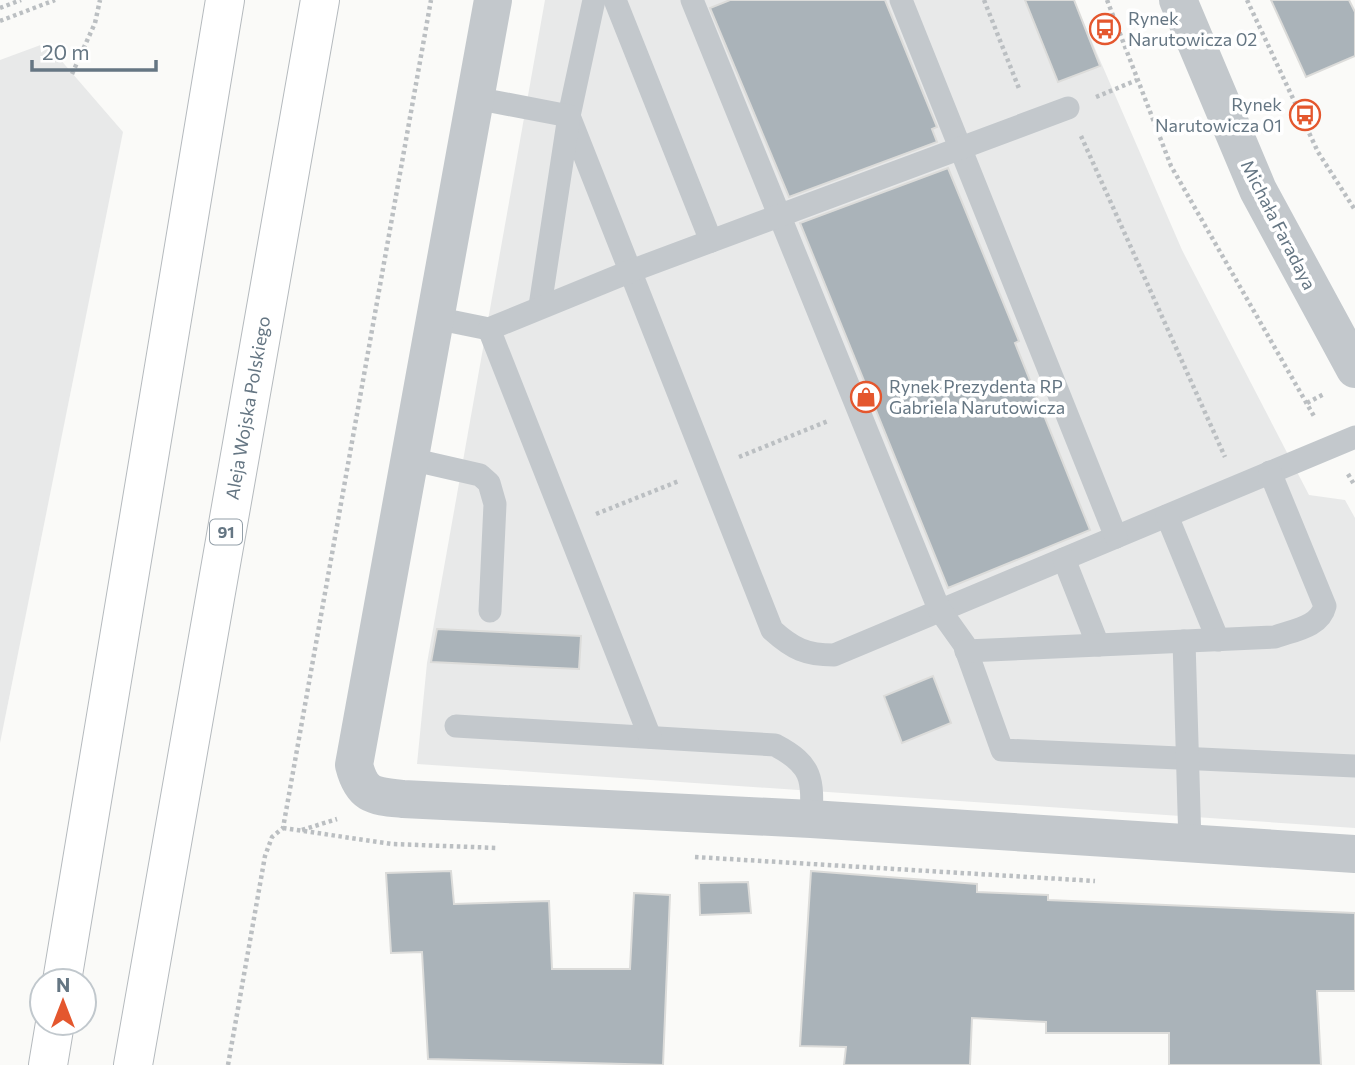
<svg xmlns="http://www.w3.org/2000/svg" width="1355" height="1065" font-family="Commissioner,sans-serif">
<rect width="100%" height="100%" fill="#fafaf8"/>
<g fill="#e8e9e9">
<path d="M 545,0 L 1074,0 L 1182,250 L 1309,495 L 1345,500 L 1355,518 L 1355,828 L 417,764 L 427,663 Z"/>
<path d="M 46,43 L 123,132 L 0,743 L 0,60 Z"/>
</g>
<g fill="#aab3b9" stroke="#dcdcda" stroke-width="2">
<path d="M 730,0 L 885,0 L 937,127 L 932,129 L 937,142 L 789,197 L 710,8 Z"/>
<path d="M 1025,0 L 1074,0 L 1100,66 L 1058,82 Z"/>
<path d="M 1271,0 L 1349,0 L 1355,12 L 1355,56 L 1306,77 Z"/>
<path d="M 948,168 L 1019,341 L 1015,343 L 1090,530 L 948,588 L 800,223 Z"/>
<path d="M 437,629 L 581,636 L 579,669 L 431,662 Z"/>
<path d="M 933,676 L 951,723 L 902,743 L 884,696 Z"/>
<path d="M 451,871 L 454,904 L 549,901 L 552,969 L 630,969 L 634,893 L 670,895 L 663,1065 L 428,1059 L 422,952 L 391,953 L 386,873 Z"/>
<path d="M 811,871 L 977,884 L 977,892 L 1048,895 L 1048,900 L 1355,913 L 1355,991 L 1317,991 L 1321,1065 L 1169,1065 L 1169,1033 L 1046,1033 L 1046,1022 L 972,1018 L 970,1065 L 844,1065 L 846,1047 L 800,1046 Z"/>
<path d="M 748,882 L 751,913 L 700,915 L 699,883 Z"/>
</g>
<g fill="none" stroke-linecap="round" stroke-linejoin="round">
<g stroke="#b5babe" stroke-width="40">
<g id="primary">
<path d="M 62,981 L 225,0"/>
<path d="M 48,1065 L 55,1023"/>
<path id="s1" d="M 133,1065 L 320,0"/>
</g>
</g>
<g stroke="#bbbfc2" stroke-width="4.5" stroke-dasharray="3.5 3.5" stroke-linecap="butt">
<path d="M 984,0 L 1020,91"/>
<path d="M 1107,0 L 1171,166 L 1315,418"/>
<path d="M 1247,0 L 1318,152 L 1355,210"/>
<path d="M 0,8 L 21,0"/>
<path d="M 0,21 L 55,0"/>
<path d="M 72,74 L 95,23 L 100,0"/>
<path d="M 1096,97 L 1137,80"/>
<path d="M 1081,136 L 1225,457"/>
<path d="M 1307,403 L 1324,394"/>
<path d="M 739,457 L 828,421"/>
<path d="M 1348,474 L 1355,486"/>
<path d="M 596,514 L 679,481"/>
<path d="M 283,828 L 392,844 L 498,848"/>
<path d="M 302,830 L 337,819"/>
<path d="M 695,857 L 1095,881"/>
<path d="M 228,1065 L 265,856 L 272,837 L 283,828 L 431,0"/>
</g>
<g stroke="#c3c8cc" stroke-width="23">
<path d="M 594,0 L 569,116 L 772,630 C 793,649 806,655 834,655 L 1355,437"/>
<path d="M 615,0 L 711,241"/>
<path d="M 692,0 L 939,609 L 964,644 L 1002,750 L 1355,766"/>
<path d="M 901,0 L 1116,537"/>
<path d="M 475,98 L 569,116 L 540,306"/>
<path d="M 435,318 L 489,329"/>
<path d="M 410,459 L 480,475 L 489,483 L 495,504 L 490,611"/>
<path d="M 1167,516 L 1218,640"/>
<path d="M 1064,559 L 1098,645"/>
<path d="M 1184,641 L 1190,844"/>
<path d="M 966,651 L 1275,637 C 1294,630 1320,627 1325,606 L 1270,472"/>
<path d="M 456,726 L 775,745 C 813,765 813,779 811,819"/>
<path d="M 650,737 L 489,329 L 631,271 L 1068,108"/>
</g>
<path stroke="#c3c8cc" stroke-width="38" d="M 493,0 L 354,765 C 362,796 373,796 403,799 L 811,819 L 1355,854"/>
<path stroke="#c3c8cc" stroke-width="38" d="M 1178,0 L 1258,190 L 1355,369"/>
<use href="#primary" stroke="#fff" stroke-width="38"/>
</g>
<defs>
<g id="bus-ring" transform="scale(1.575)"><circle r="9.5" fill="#fff" stroke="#e4572e" stroke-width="1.5"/><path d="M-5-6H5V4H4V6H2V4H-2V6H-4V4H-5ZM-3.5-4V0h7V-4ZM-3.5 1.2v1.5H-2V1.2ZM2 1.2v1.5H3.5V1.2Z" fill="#e4572e"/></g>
<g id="shop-ring" transform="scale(1.575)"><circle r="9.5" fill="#fff" stroke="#e4572e" stroke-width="1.5"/><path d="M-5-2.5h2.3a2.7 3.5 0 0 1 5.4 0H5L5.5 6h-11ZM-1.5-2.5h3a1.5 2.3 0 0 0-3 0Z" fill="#e4572e"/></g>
</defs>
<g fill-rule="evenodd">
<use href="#bus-ring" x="1105" y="29"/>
<use href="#bus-ring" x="1305" y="115"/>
<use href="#shop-ring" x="866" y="397"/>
</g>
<g text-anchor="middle" stroke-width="7" stroke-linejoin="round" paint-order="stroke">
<rect fill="#fff" stroke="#939fa8" stroke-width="2" x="210" y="519.5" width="32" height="25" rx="5"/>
<g font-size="16" font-weight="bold" fill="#657683">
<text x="226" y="538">91</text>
</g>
<g font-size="18" fill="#657683" stroke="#fff" text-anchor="start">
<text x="1128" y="25">Rynek<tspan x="1128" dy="21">Narutowicza 02</tspan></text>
<text x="1282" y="111" text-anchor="end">Rynek<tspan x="1282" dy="21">Narutowicza 01</tspan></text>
<text x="889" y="393">Rynek Prezydenta RP<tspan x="889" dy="21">Gabriela Narutowicza</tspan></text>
</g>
<g font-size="18" fill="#657683" stroke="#fff">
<text transform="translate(1278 225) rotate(63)" y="6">Michała Faradaya</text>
<text dy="6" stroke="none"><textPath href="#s1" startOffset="667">Aleja Wojska Polskiego</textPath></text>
</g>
</g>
<g transform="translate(63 1002)"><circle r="33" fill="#ffffff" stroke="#c1c8cd" stroke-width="2"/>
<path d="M0-5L12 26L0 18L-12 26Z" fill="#e4572e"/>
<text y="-10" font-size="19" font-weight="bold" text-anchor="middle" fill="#657683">N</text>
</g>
<path d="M32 60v10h124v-10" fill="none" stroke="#657683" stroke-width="3.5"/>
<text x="42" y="60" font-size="21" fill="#657683" stroke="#ffffff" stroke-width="5" paint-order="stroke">20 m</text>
</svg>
